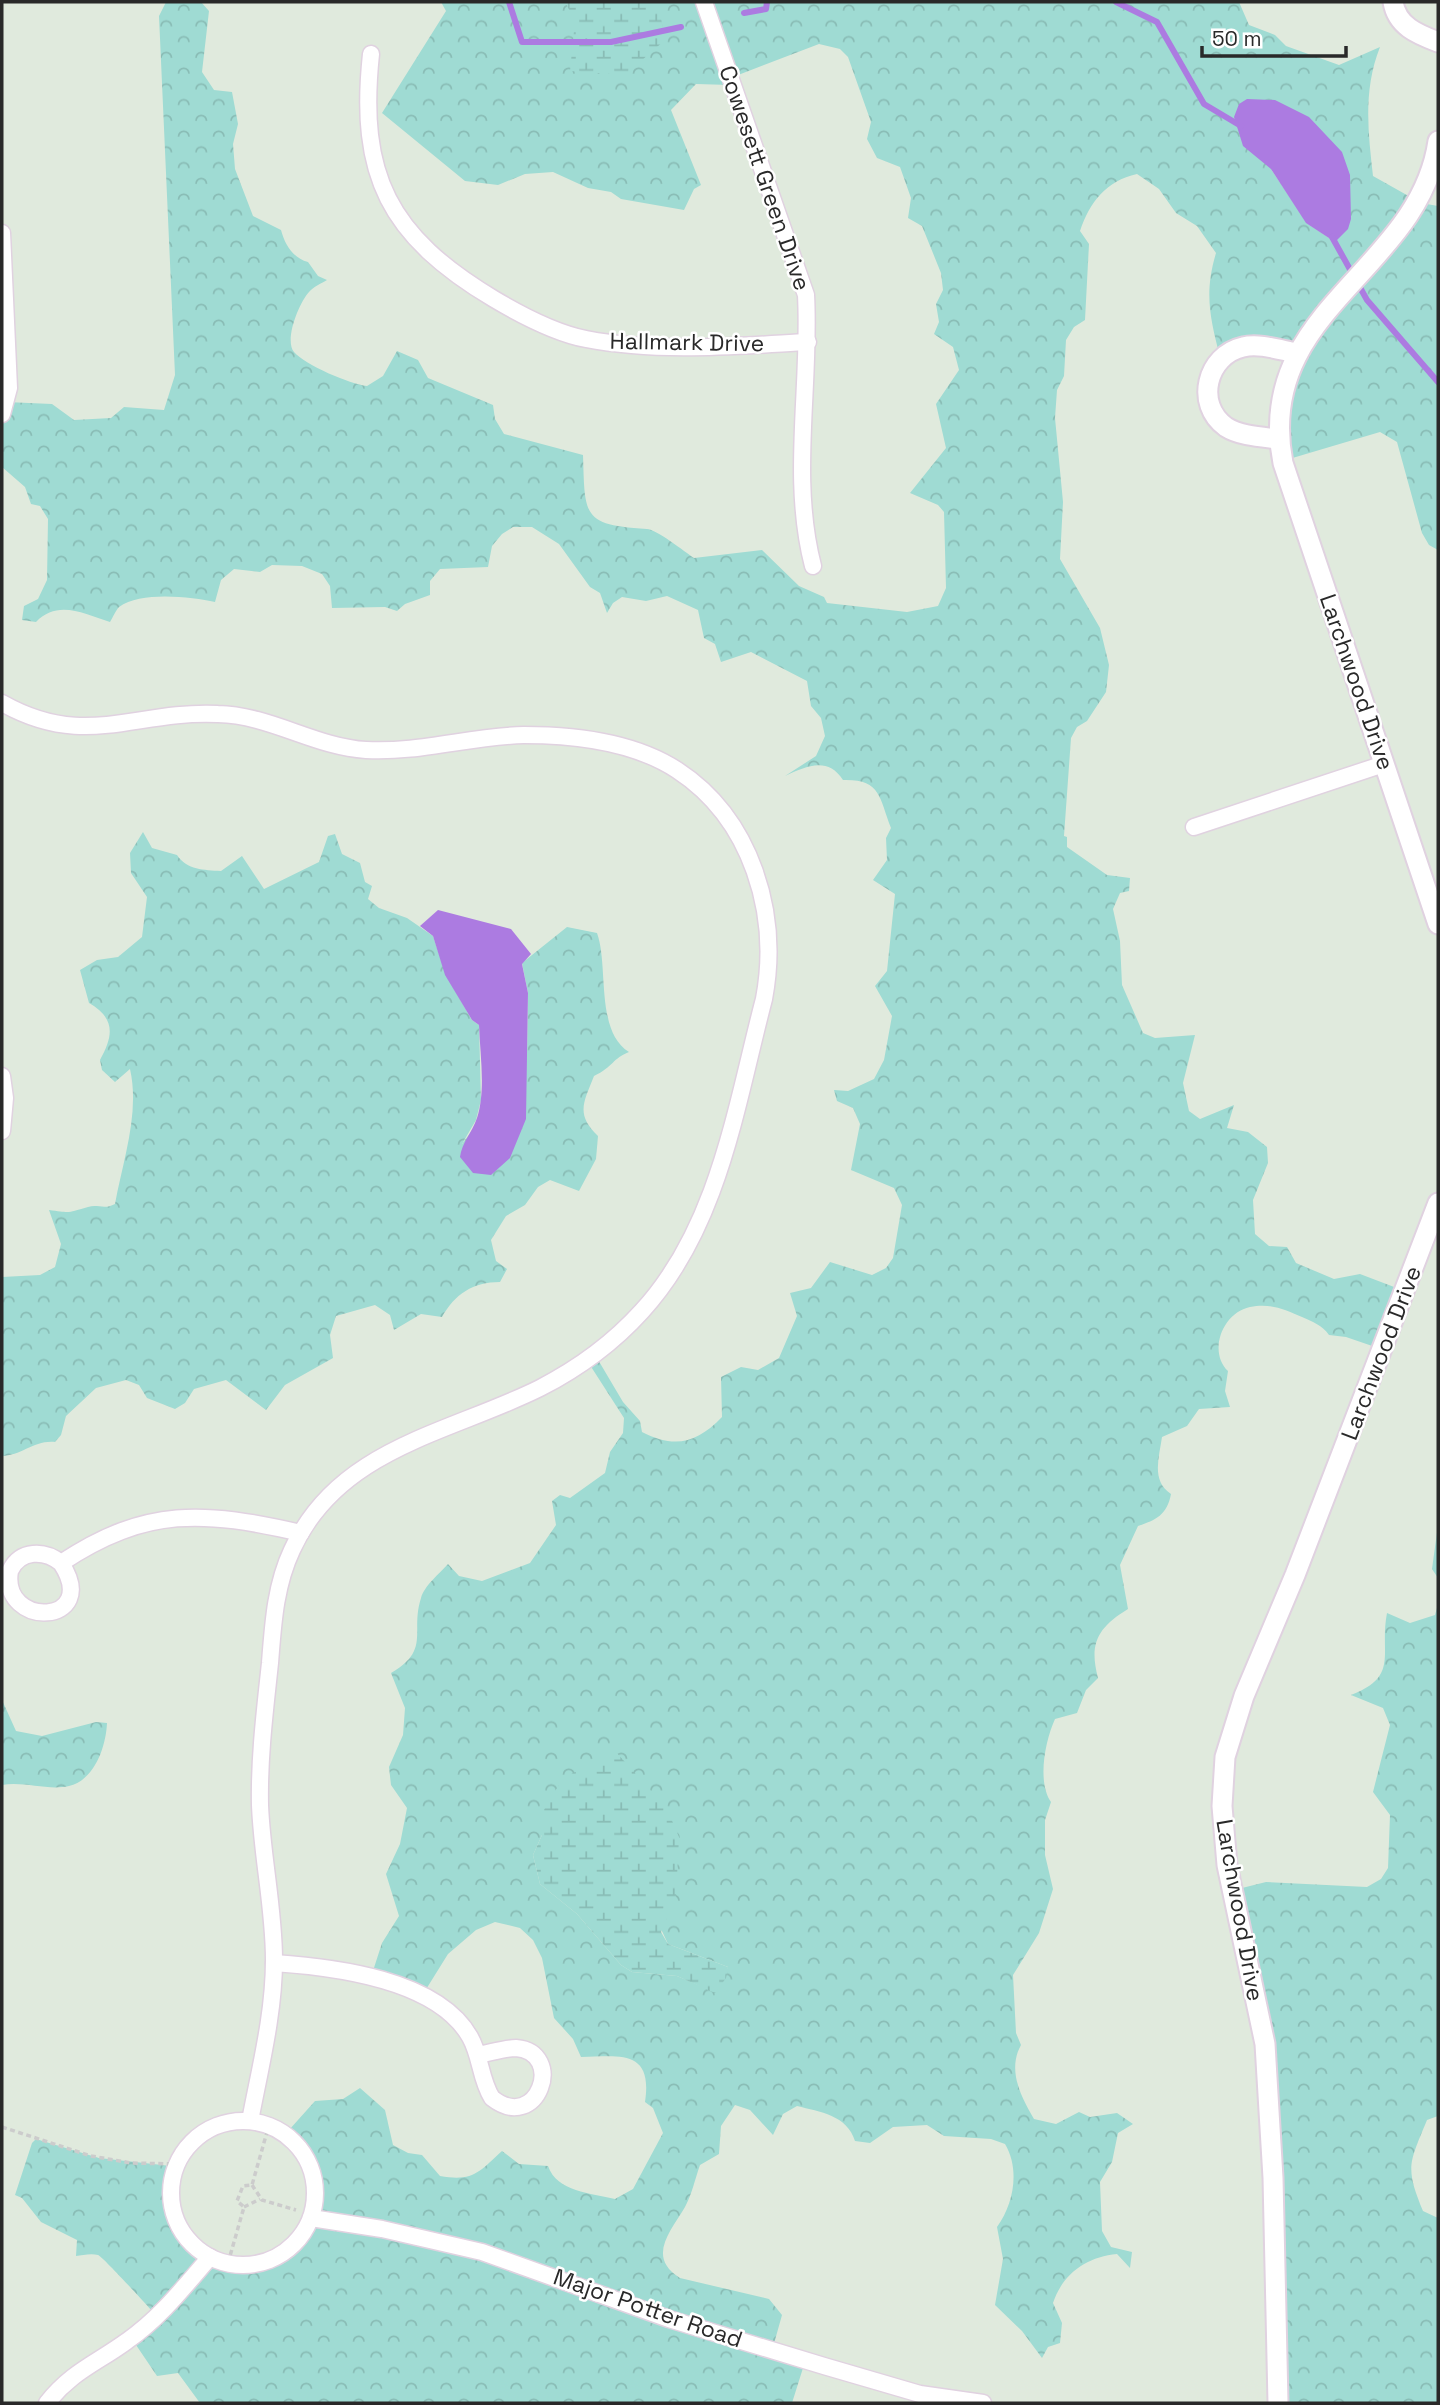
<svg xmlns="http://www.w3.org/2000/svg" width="1440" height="2405" font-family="'Space Grotesk',sans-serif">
<defs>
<pattern id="forest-crowns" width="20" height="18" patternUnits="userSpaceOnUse" patternTransform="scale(1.75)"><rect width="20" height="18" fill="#9fdbd3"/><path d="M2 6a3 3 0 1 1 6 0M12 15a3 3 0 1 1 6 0" fill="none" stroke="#89bcb5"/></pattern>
<pattern id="wetland-marsh" width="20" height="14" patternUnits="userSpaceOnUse" patternTransform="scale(1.75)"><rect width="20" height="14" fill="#9fdbd3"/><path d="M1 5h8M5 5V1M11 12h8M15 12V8" fill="none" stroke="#89bcb5"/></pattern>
</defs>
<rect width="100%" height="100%" fill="#e0eadd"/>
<g fill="url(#forest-crowns)" fill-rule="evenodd">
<path d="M 166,2 L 201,2 L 209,11 L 202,72 L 214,90 L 232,92 L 238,124 L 233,144 L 235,169 L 253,216 L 281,230 C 285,245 293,258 308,262 L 318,276 L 327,280 C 322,283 313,287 309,292 C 299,303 284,340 294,352 C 305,365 350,384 367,386 L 383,376 L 397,351 L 418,360 L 428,378 L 493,405 L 495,419 L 504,434 L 583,455 C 585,516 582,525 647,529 C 656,529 685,552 694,558 L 762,550 L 799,586 L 824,597 L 827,603 L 907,612 L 938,606 L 946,588 L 944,512 L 938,505 L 910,493 L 946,448 L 936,404 L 959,370 L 953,347 L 934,334 L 939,322 L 936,304 L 943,290 L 941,273 L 922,226 L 908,218 L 911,198 L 900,167 L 877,158 L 867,139 L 871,122 L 848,57 L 840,49 L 819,44 L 733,77 L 730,85 L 696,84 L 671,110 L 701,185 L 694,189 L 684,210 L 621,199 L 611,192 L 588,188 L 553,172 L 525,174 L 498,185 L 465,181 L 382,113 L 446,11 L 441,2 L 1239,2 L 1249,25 L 1275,35 L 1286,46 L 1339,65 L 1380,47 C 1363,90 1368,132 1373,176 L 1421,203 L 1438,206 L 1438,550 L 1429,545 L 1422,533 L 1397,442 L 1380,432 L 1279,462 L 1294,360 L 1264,351 L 1220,357 C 1210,318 1204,293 1216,253 L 1197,226 L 1176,213 L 1159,189 L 1137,174 C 1106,181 1090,202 1080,231 L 1089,244 L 1085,320 L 1074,327 L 1066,340 L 1064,376 L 1057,390 L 1055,418 L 1063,502 L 1060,559 L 1100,628 L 1109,665 L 1106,692 L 1087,721 L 1077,727 L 1071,738 L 1064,836 L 1067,837 L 1067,847 L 1107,875 L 1130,878 L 1129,891 L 1120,893 L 1113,909 L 1120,941 L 1122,985 L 1143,1033 L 1155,1038 L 1195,1035 L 1183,1083 L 1189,1111 L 1200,1119 L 1234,1105 L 1227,1128 L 1248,1132 L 1267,1147 L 1268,1163 L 1253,1200 L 1255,1234 L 1269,1246 L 1287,1247 L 1296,1263 L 1334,1279 L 1360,1274 L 1402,1290 L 1381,1349 L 1346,1337 L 1329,1335 C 1322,1325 1313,1322 1302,1317 C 1284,1309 1270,1303 1250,1307 C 1222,1313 1208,1352 1228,1371 L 1225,1391 L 1230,1407 L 1199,1409 L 1187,1426 L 1162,1437 C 1159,1458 1151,1481 1171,1494 C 1167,1515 1156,1520 1138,1526 L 1120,1565 L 1128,1609 C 1097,1628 1089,1644 1098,1678 L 1086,1690 L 1077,1713 L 1055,1719 C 1045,1741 1037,1782 1051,1802 L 1045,1820 L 1045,1855 L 1053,1889 L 1039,1933 L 1013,1975 L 1016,2033 L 1021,2045 C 1007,2070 1021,2097 1034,2119 L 1056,2124 L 1079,2112 L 1090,2117 L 1117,2113 L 1133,2124 L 1118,2133 L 1112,2162 L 1100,2182 L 1102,2231 L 1111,2247 L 1132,2252 L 1130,2268 L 1117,2254 C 1087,2257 1063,2273 1053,2303 L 1062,2323 L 1060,2343 L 1048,2347 L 1042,2358 L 1022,2331 L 995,2305 L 1003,2259 L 997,2227 C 1014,2204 1020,2169 1005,2144 L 991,2139 L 944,2136 L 927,2125 L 893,2127 L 870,2143 L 855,2141 C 847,2115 820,2112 797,2106 L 783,2114 L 773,2135 L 750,2110 L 735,2105 L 721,2126 L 719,2154 L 700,2165 C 695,2179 692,2194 685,2207 C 671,2231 646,2257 680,2278 L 769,2299 L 782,2315 L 770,2358 L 803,2368 L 792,2403 L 200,2403 L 178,2373 L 157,2376 L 132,2339 L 153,2312 C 145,2303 102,2256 98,2255 C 92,2253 82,2255 76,2256 L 77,2240 L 41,2222 L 22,2198 L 15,2195 L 32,2143 L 36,2139 L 99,2158 L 171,2166 C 172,2189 168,2219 180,2241 C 200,2274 264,2278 292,2252 C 302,2243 310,2228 319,2217 L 308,2157 L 289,2130 L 315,2101 L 343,2099 L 360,2088 L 385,2110 L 393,2145 L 408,2153 L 422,2155 L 440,2176 C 473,2182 479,2172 502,2151 L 519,2164 L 548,2166 C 557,2192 591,2193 615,2199 L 633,2189 L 663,2133 L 653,2108 L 645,2102 C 653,2049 620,2056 581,2057 L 573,2039 L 554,2018 L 542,1958 L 533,1940 L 520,1928 L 495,1922 L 476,1930 L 448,1954 L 420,1999 L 371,1977 L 382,1943 L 399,1916 L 386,1874 L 400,1844 L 407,1808 L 391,1785 L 389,1767 L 403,1735 L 405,1708 L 391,1673 C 431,1650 410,1632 421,1598 C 424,1586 440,1573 448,1564 L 459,1576 L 482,1581 L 530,1563 L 556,1525 L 552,1501 L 560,1495 L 570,1498 L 605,1473 L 610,1452 L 623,1433 L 624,1418 L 588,1362 L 594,1353 L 623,1402 L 640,1421 L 642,1432 C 675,1449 697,1443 722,1417 L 721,1377 L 741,1367 L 758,1370 L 779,1358 L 797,1316 L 790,1293 L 811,1288 L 830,1262 L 872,1275 L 886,1268 L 893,1258 L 902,1205 L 894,1188 L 851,1170 L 860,1124 L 853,1108 L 837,1101 L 834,1090 L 848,1091 L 874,1079 L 884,1060 L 892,1016 L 875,986 L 887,971 L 895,894 L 873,880 L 887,860 L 886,838 L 891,828 C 879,797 881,779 843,780 C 828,756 806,766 785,776 L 816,756 L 825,736 L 821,718 L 811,706 L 807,681 L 751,652 L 721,662 L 715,644 L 704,638 L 698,610 L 667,596 L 646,601 L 622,597 L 613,603 L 607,613 L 600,593 L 590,587 L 559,544 L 532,527 L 513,527 L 502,534 L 492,546 L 488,567 L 440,569 L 430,581 L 430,595 L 405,604 L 397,611 L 385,607 L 332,608 L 330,586 L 322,574 L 302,566 L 272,565 L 260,572 L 234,569 L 221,580 L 215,602 C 191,597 141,591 119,607 C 116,610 113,617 110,622 C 84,614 58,599 36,622 L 22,620 L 24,606 L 38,599 L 47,580 L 48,519 L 40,506 L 31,504 L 25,487 L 2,467 L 2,410 L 6,402 L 52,404 L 74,420 L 111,418 L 124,407 L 164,410 L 175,375 L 159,16 ZM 1271,169 L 1335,242 L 1307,223 ZM 542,1835 L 661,1929 L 668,1944 L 728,1967 L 715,1992 L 677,1976 L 632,1972 L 621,1965 L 577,1914 L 540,1884 L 533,1855 Z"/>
<path d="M 143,832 L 152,848 L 177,855 C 187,870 204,870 221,871 L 242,856 L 264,889 L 319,862 L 328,836 L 335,834 L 342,854 L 360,863 L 365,882 L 372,886 L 368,899 L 379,908 L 407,918 L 433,936 L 446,975 L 472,1020 L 479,1025 L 481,1100 L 476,1120 L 462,1144 L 527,1057 L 528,993 L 522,963 L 567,927 L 597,933 C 609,966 595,1031 629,1052 C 613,1058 613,1067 594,1076 C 584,1102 575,1114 598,1136 L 596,1159 L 579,1191 L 550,1180 L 538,1187 L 525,1205 L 506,1216 L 491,1240 L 496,1261 L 507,1269 L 500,1282 C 473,1282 455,1294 442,1317 L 421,1314 L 394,1330 L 390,1315 L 375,1305 L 336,1316 L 330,1335 L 333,1358 L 285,1385 L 266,1410 L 226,1380 L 194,1389 L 185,1403 L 175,1409 L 147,1398 L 139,1385 L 126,1380 L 96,1388 L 66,1416 L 61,1435 L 55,1442 C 34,1440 21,1456 2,1456 L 2,1277 L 40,1275 L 55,1267 L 61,1244 L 49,1210 C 72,1213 67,1213 88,1207 C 98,1204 104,1210 115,1204 C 123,1160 140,1113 130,1069 L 115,1082 L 102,1070 L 100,1060 C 114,1035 115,1018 89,1003 L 80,970 L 97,960 L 118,957 L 142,937 L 147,897 L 131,873 L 130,853 Z"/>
<path d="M 1438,1525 L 1438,1578 L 1432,1569 Z"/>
<path d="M 1438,1604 L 1438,2116 L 1427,2120 C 1409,2164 1405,2167 1423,2211 L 1438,2218 L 1438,2403 L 1277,2403 L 1271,2143 L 1234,1890 L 1266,1882 L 1367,1887 L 1381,1879 L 1388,1868 L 1390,1815 L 1373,1792 L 1390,1725 L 1383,1708 L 1351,1695 C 1400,1676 1379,1654 1387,1613 L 1410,1623 L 1435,1615 Z"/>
<path d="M 2,1700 L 16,1731 L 42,1736 L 96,1722 L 107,1723 C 106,1746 95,1780 69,1786 C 48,1791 24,1781 2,1785 Z"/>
</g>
<g fill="url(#wetland-marsh)">
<path d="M 565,2 L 658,2 L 665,40 L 625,75 L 570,71 L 575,21 Z"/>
<path d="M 616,1752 L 667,1809 L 679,1837 L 676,1896 L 661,1932 L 668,1944 L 728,1967 L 726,1978 L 715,1993 L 677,1976 L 632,1972 L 621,1965 L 577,1914 L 540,1884 L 533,1855 L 542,1835 L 542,1813 L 563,1778 Z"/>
</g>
<g fill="#ac7be1">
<path d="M 1247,99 L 1275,100 L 1309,117 L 1342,152 L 1350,175 L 1351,219 L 1348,229 L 1335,242 L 1306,223 L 1271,169 L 1243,146 L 1234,117 L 1239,104 Z"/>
<path d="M 438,910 L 511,929 L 531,954 L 522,964 L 528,993 L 526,1119 L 510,1158 L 491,1175 L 473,1173 L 460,1157 C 462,1142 472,1133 477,1118 C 486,1090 480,1055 479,1025 L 472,1020 L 445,975 L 433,936 L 420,926 Z"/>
</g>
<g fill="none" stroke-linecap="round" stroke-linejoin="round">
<g stroke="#ac7be1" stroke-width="6">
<path d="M 509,2 L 522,42 L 611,42 L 681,27"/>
<path d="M 1116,2 L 1157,22 L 1204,104 L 1241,126"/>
<path d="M 744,13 L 766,9 L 767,2"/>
<path d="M 1332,237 L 1367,300 L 1438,382"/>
</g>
<g stroke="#e0d2e0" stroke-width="19">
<g id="minor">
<path d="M 704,2 L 806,295 C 811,385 790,478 813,566"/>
<path d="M 371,54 C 358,176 389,236 494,299 C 521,315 555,333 586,339 C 659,353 735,346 808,342"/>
<path d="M 2,233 L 9,388 L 2,414"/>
<path d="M 2,703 C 85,750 134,710 218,714 C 270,715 315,747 366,750 C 419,753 472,736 524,735 C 574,735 634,742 677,770 C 752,819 780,914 764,999 C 736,1105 719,1227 642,1311 C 614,1342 577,1369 540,1388 C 450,1433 338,1448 292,1550 C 275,1586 273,1625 270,1663 C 265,1710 259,1757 260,1805 C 262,1857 274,1908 274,1960 C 274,2014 260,2068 250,2121"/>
<path d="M 1194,827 L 1384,764"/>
<path d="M 2,1076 L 5,1098 L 2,1131"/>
<path d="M 61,1563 C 102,1626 0,1629 10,1571 C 20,1549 45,1550 61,1563 C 147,1506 204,1511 301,1533"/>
<path d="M 274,1963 C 334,1967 437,1979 470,2037 C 481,2056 480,2079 492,2098 C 538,2134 566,2052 516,2048 C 504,2048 490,2053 478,2055"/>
<circle cx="243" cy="2193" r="72"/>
<path d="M 311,2218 L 382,2229 L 482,2252 L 669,2319 L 824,2366 L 920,2394 L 983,2403"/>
<path d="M 47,2403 C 71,2372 97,2363 127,2341 C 160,2318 184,2287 210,2257"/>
</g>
</g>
<g stroke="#e0d2e0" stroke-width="23">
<g id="tertiary">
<path d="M 1393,2 C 1397,26 1417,34 1438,42"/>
<path d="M 1438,141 C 1419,272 1253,310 1283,463 L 1438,924"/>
<path d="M 1278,439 C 1262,437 1240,436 1226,427 C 1194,404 1207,355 1243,347 C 1259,343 1280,350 1296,353"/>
<path d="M 1278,2403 L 1273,2178 L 1265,2044 L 1227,1865 L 1222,1806 L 1225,1757 L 1244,1696 L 1295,1575 L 1438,1203"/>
</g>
</g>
<g stroke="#ccc" stroke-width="3.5" stroke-dasharray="5 3.5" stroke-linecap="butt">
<path d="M 2,2127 L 91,2156 L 131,2163 L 177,2164"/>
<path d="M 252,2185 L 262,2200 L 296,2210"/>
<path d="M 244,2207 L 260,2199"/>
<path d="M 228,2263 L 244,2207 L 237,2201 L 243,2186 L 252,2185 L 269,2125"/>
</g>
<use href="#minor" stroke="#fff" stroke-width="16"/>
<use href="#tertiary" stroke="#fff" stroke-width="19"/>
</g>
<g text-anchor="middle" stroke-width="5" stroke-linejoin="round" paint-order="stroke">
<g font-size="23" fill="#292929" stroke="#fff">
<text transform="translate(765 178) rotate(71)" y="8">Cowesett Green Drive</text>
<text transform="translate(687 342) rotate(1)" y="8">Hallmark Drive</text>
<text transform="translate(1357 682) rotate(71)" y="8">Larchwood Drive</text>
<text transform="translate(1381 1353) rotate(-69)" y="8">Larchwood Drive</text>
<text transform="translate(1240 1910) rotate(80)" y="8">Larchwood Drive</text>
<text transform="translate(648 2308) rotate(19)" y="8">Major Potter Road</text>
</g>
</g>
<rect width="1440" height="2405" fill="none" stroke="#292929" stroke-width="7"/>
<path d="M1202 46v10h144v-10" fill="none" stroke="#292929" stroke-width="3.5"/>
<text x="1212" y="46" font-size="21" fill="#292929" stroke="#ffffff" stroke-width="5" paint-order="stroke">50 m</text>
</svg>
